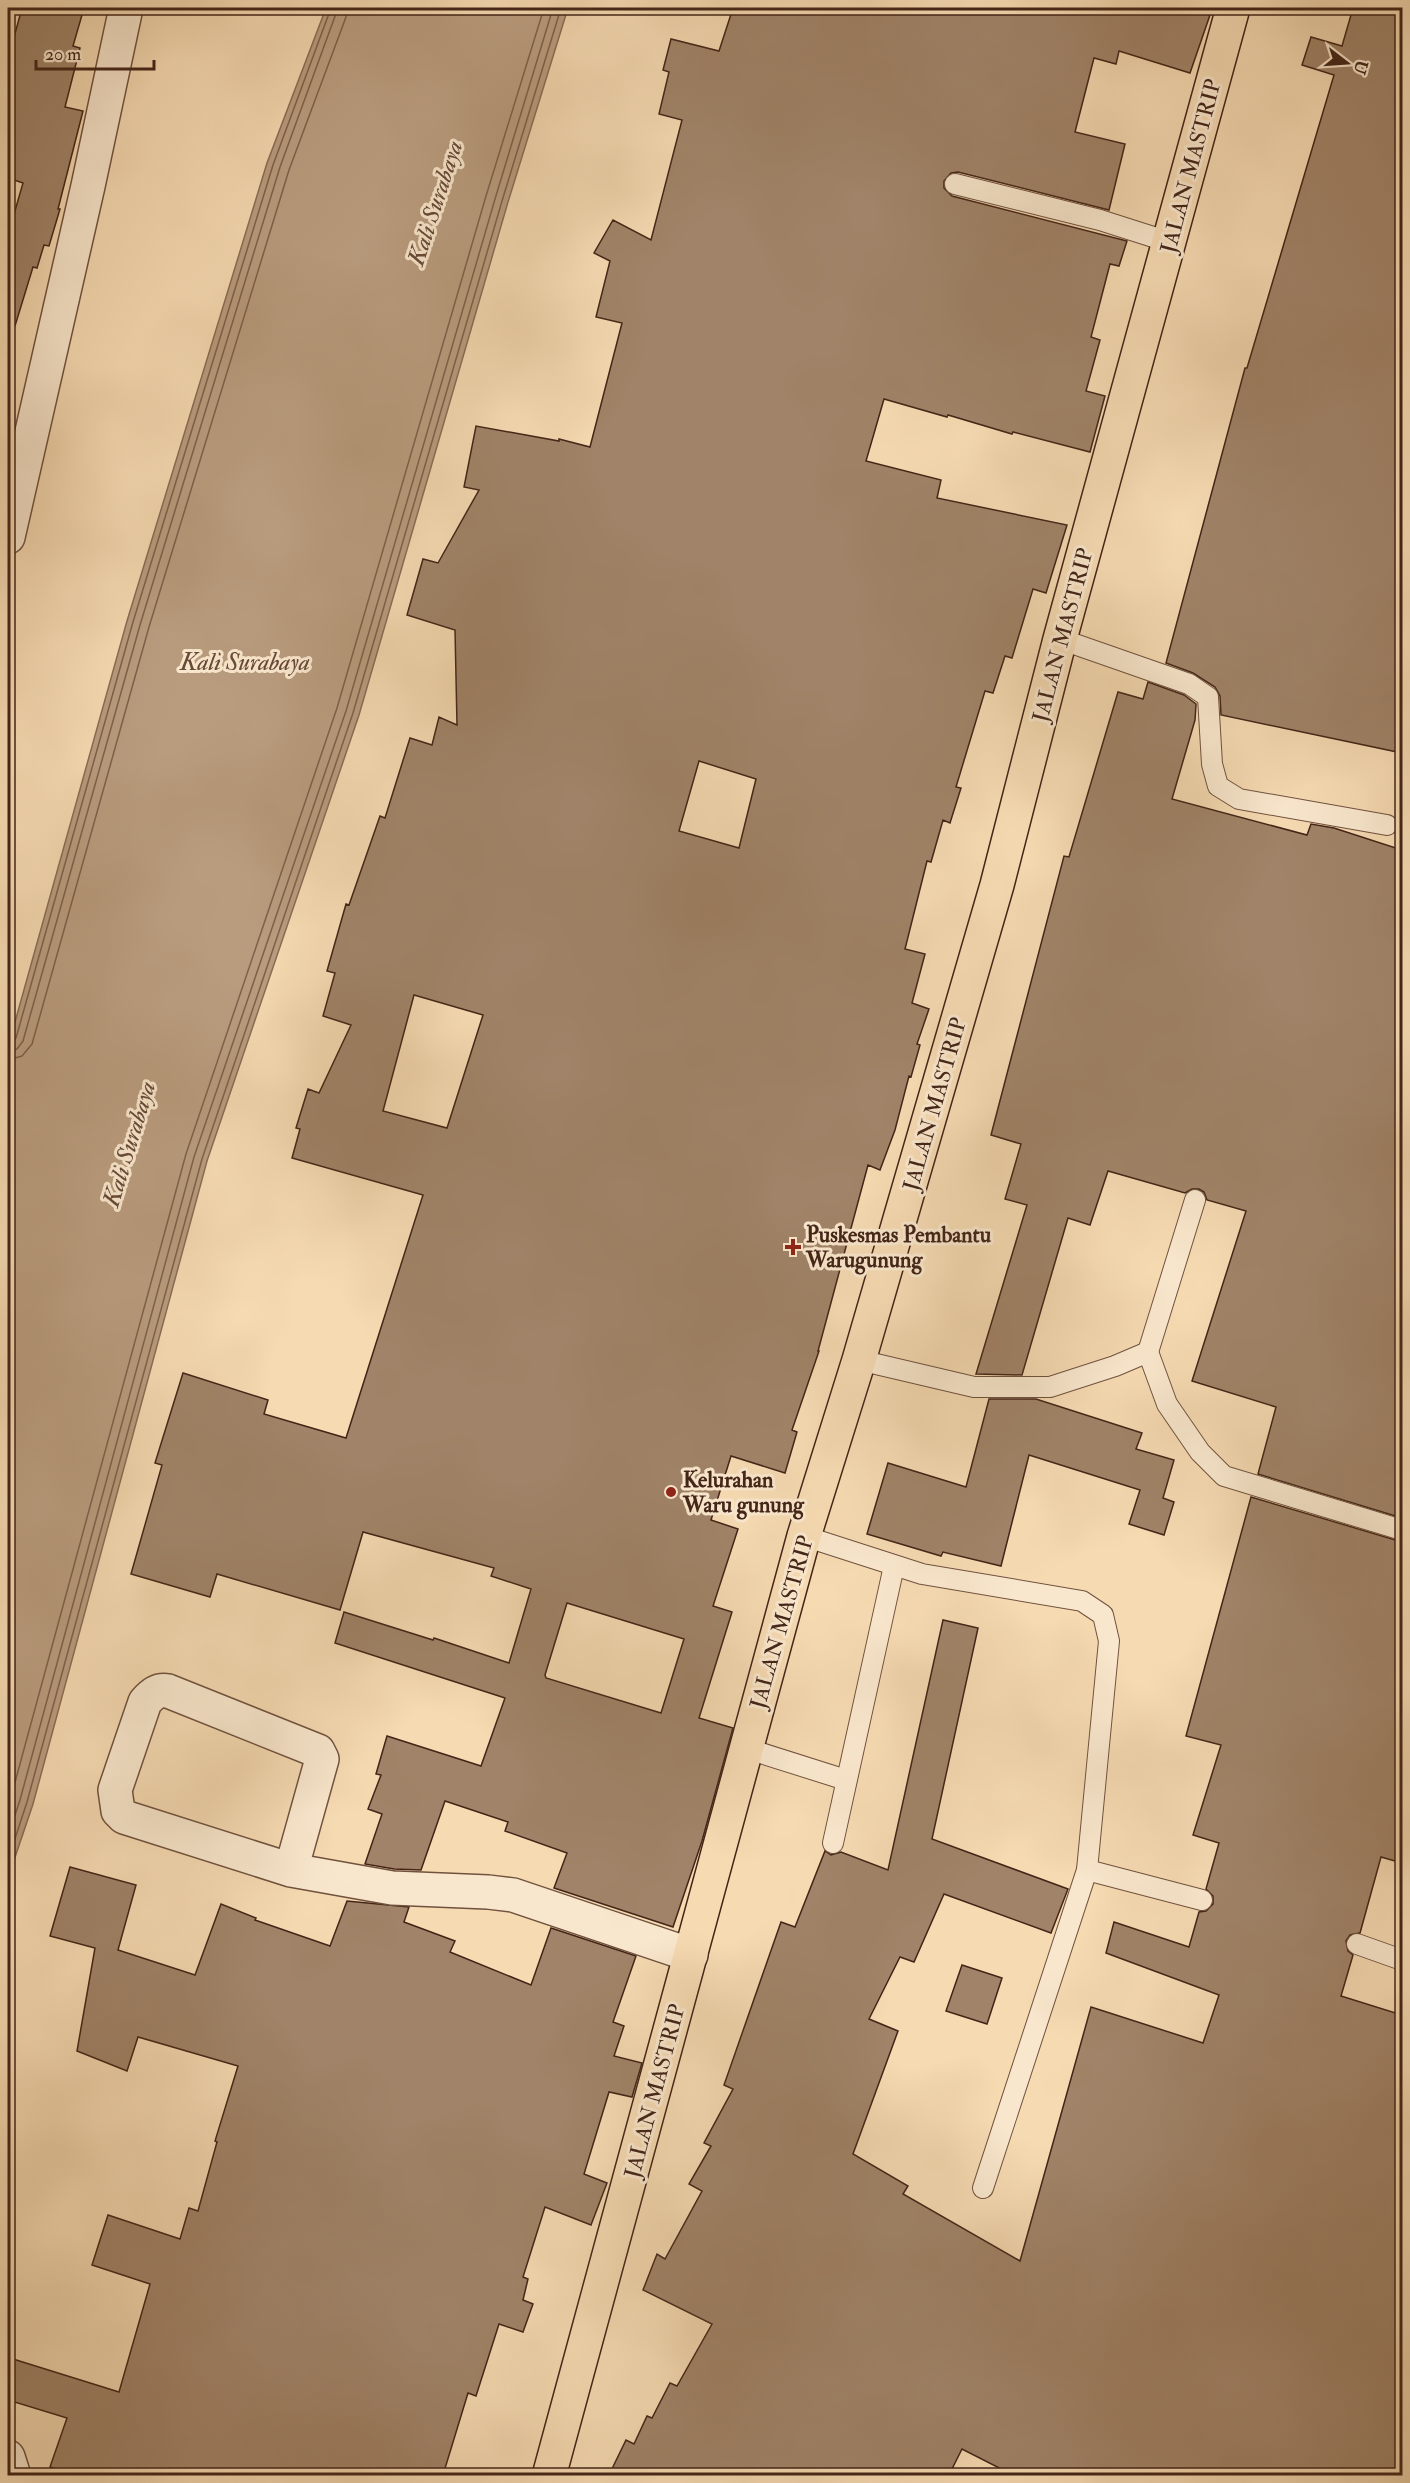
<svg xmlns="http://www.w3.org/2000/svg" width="1410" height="2483" font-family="'IM FELL Double Pica',serif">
<rect width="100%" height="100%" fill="#f6dab2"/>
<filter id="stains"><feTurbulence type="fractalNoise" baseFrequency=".00333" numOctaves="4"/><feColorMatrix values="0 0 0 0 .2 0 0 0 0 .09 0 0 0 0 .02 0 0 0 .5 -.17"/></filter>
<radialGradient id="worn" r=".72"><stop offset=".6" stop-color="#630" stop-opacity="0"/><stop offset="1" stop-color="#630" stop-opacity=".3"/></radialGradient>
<path fill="#b99c7e" stroke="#8a6c55" stroke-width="1.5" d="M 326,8 L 568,8 L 508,202 L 359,715 L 207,1161 L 33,1804 L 8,1878 L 8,1047 L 127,621 L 267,163 Z"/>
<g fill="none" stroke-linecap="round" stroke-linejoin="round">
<g stroke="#7e604b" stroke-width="1.5">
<path d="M 8,1043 L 13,1042 L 16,1038 L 133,622 L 273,165 L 331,8"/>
<path d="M 8,1051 L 17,1049 L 23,1041 L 140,625 L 280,167 L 338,8"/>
<path d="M 8,1060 L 22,1056 L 32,1044 L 149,627 L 289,170 L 346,17 L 347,8"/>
<path d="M 8,1808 L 186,1154 L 337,708 L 486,196 L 544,8"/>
<path d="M 8,1836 L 20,1800 L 194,1157 L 346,711 L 495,199 L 553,8"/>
<path d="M 8,1860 L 27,1802 L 202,1159 L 353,713 L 502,201 L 561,8"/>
</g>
</g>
<g fill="#a08368" stroke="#432518" stroke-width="1.5" fill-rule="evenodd">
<path d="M 22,8 L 84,8 L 73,46 L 80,48 L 65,107 L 83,111 L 58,209 L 60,209 L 49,246 L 44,245 L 37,268 L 33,267 L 15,326 L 8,325 L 8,235 L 23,183 L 8,178 L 8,59 Z"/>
<path d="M 733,8 L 1187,8 L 1210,15 L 1190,73 L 1119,51 L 1116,64 L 1094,58 L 1075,132 L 1125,144 L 1109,210 L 958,172 L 951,173 L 944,181 L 944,188 L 952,196 L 1127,241 L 1119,266 L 1110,264 L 1091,337 L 1100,340 L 1086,391 L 1105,396 L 1090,452 L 1013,432 L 1012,434 L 948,415 L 947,417 L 884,399 L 866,461 L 941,480 L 937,498 L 1067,525 L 1046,593 L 1033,589 L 1012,658 L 1005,656 L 993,693 L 985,691 L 956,787 L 961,788 L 950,823 L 943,820 L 931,862 L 927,861 L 905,949 L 925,954 L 912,1003 L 929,1009 L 917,1044 L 920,1045 L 911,1077 L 909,1076 L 895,1130 L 880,1170 L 868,1165 L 818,1351 L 819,1351 L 792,1430 L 797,1432 L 785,1473 L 731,1456 L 711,1520 L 738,1529 L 713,1606 L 732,1612 L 699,1718 L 733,1728 L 702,1841 L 673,1927 L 554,1888 L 567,1853 L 505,1831 L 508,1822 L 445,1801 L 421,1870 L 394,1869 L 365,1864 L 382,1814 L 368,1809 L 381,1775 L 376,1774 L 387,1736 L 481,1766 L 505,1698 L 335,1643 L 344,1612 L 433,1640 L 434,1638 L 509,1663 L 531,1589 L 491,1576 L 494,1568 L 363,1532 L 340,1610 L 217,1574 L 210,1597 L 131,1574 L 162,1465 L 155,1463 L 183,1373 L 268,1400 L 264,1414 L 346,1438 L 423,1195 L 292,1158 L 300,1129 L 296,1128 L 308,1089 L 319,1093 L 351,1025 L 323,1016 L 335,973 L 327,971 L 346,904 L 349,905 L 380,816 L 385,818 L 410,738 L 432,745 L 439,717 L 457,725 L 455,630 L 407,615 L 423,559 L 438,563 L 479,490 L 464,487 L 476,426 L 559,441 L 559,439 L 590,447 L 622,323 L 596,317 L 610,261 L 594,253 L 613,220 L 651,240 L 682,120 L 659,114 L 669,72 L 663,70 L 671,39 L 719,51 ZM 699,761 L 756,779 L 739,848 L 679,831 ZM 414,995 L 483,1015 L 447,1128 L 383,1111 ZM 567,1603 L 684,1639 L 661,1713 L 546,1678 L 545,1675 Z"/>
<path d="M 1353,8 L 1402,8 L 1402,753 L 1221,715 L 1220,696 L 1215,687 L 1193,673 L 1166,663 L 1245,368 L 1247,368 L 1334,75 L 1302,65 L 1311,37 L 1342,46 Z"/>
<path d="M 1148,682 L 1184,695 L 1196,704 L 1195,720 L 1172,799 L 1307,835 L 1311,824 L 1334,828 L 1402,850 L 1402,1518 L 1258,1474 L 1276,1407 L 1192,1381 L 1246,1211 L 1207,1200 L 1204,1192 L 1199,1189 L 1192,1189 L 1185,1193 L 1108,1171 L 1090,1225 L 1068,1218 L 1022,1375 L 976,1374 L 1027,1205 L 1005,1199 L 1021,1144 L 991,1135 L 1064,856 L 1069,857 L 1118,692 L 1143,699 Z"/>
<path d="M 989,1399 L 1036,1399 L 1142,1433 L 1136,1449 L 1174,1460 L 1163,1498 L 1174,1502 L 1164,1535 L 1129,1524 L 1140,1490 L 1029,1455 L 1001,1566 L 943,1552 L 941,1556 L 867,1534 L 888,1463 L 966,1487 Z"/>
<path d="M 1251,1497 L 1402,1542 L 1402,1863 L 1381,1857 L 1360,1933 L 1350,1935 L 1346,1941 L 1348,1951 L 1353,1955 L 1341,1996 L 1402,2015 L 1402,2475 L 1013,2475 L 962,2449 L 949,2475 L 609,2475 L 626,2440 L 634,2444 L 647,2416 L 652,2418 L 670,2383 L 677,2386 L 712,2324 L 643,2290 L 657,2254 L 665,2259 L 702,2191 L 689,2184 L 711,2146 L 704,2143 L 733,2089 L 724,2085 L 781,1922 L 795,1927 L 825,1851 L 831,1855 L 841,1852 L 888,1870 L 943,1620 L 978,1628 L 932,1839 L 1068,1889 L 1051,1933 L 944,1894 L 914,1962 L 900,1957 L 869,2019 L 898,2031 L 853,2154 L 908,2186 L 903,2194 L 1020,2261 L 1091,2007 L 1203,2043 L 1219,1995 L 1106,1953 L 1114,1922 L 1189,1947 L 1199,1912 L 1206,1911 L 1213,1904 L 1213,1896 L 1206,1889 L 1219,1843 L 1193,1835 L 1221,1745 L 1186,1736 Z"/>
<path d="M 70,1867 L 136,1885 L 118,1950 L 195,1975 L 221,1904 L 256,1918 L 255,1920 L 330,1946 L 347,1901 L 409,1907 L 404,1922 L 455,1941 L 450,1952 L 531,1985 L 551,1928 L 636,1956 L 613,2022 L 624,2026 L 614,2056 L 642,2063 L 632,2097 L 609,2092 L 584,2174 L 607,2183 L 591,2225 L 545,2207 L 523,2277 L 528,2279 L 523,2300 L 533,2304 L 523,2332 L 499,2324 L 476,2396 L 468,2393 L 443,2475 L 75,2475 L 50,2467 L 67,2418 L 8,2400 L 8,2376 L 13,2359 L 119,2392 L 150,2284 L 92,2265 L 108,2215 L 180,2239 L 189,2208 L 198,2211 L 217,2142 L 215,2141 L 238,2066 L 138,2037 L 127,2071 L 77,2051 L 95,1948 L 50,1936 Z"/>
<path d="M 962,1965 L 1002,1978 L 987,2024 L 946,2011 Z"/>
</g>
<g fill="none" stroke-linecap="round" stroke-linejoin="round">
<g stroke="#70523e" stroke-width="22">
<g id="service">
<path d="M 955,184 L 1100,220 L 1169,242"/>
<path d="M 1060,639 L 1189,684 L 1208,697 L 1212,764 L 1218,786 L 1239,799 L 1387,825"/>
<path d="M 1148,1352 L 1195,1200"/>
<path d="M 859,1360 L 974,1387 L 1050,1387 L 1115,1366 L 1148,1352 L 1167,1404 L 1200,1452 L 1224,1476 L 1402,1530"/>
<path d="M 804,1536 L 922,1574 L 1082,1601 L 1103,1615 L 1109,1641 L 1087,1870 L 1202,1900"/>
<path d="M 745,1748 L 846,1780"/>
<path d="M 833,1843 L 894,1566"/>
<path d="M 1357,1944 L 1402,1960"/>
<path d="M 983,2188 L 1087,1870"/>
</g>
</g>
<g stroke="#70523e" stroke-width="36">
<g id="minor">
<path d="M 8,537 L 88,186 L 126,8"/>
<path d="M 291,1870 L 322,1759 L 318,1751 L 168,1691 C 158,1689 152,1694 145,1702 L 115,1790 L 118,1811 L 124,1817 L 291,1870 L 392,1888 L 488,1892 L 513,1895 L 691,1955"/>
<path d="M 8,2457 L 14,2476"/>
</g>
</g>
<g stroke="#432518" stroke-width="36">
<path id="primary" d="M 549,2476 L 804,1536 L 859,1360 L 997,885 L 1060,639 L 1233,8"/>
</g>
<use href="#service" stroke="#f9e7cd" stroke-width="20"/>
<use href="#minor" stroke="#f9e7cd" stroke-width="33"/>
<use href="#primary" stroke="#f6dab2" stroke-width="33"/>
</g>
<g fill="#8f2418" stroke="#f9e7cd" stroke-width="2">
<path d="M790 1238h6v6h6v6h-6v6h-6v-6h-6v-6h6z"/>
<circle cx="671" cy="1492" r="6"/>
</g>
<g text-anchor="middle" stroke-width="6" stroke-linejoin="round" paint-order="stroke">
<g font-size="22" fill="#432518" stroke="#f9e7cd">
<text transform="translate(1190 166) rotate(-75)" y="8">JALAN MASTRIP</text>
<text transform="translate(1062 635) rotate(-75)" y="8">JALAN MASTRIP</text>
<text transform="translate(934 1104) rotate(-74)" y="8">JALAN MASTRIP</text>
<text transform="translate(781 1622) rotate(-74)" y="8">JALAN MASTRIP</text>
<text transform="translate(654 2091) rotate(-75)" y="8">JALAN MASTRIP</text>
</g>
<g font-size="22" font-weight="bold" fill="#432518" stroke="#f9e7cd" text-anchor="start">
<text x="806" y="1242">Puskesmas Pembantu<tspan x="806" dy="25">Warugunung</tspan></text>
<text x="683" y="1487">Kelurahan<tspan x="683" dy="25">Waru gunung</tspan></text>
</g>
<g font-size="24" font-style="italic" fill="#664937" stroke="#f9e7cd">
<text transform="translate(435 203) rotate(-72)" y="8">Kali Surabaya</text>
<text x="245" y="670">Kali Surabaya</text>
<text transform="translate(129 1144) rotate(-73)" y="8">Kali Surabaya</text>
</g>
</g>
<rect width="1410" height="2483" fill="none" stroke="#f6dab2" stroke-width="30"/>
<rect x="9" y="9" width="1392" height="2465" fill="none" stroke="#432518" stroke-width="3"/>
<rect x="15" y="15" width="1380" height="2453" fill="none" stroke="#432518" stroke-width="1.5"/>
<g transform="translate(1347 63) rotate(107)" stroke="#f9e7cd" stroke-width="4.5" paint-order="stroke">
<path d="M0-4.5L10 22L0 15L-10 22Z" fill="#432518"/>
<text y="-9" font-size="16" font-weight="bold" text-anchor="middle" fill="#432518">U</text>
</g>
<path d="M36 60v9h118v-9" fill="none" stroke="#432518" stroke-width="3"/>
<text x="45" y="60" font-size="18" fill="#432518" stroke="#f9e7cd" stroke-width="4.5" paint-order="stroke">20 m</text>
<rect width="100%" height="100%" filter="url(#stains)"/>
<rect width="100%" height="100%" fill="url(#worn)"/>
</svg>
